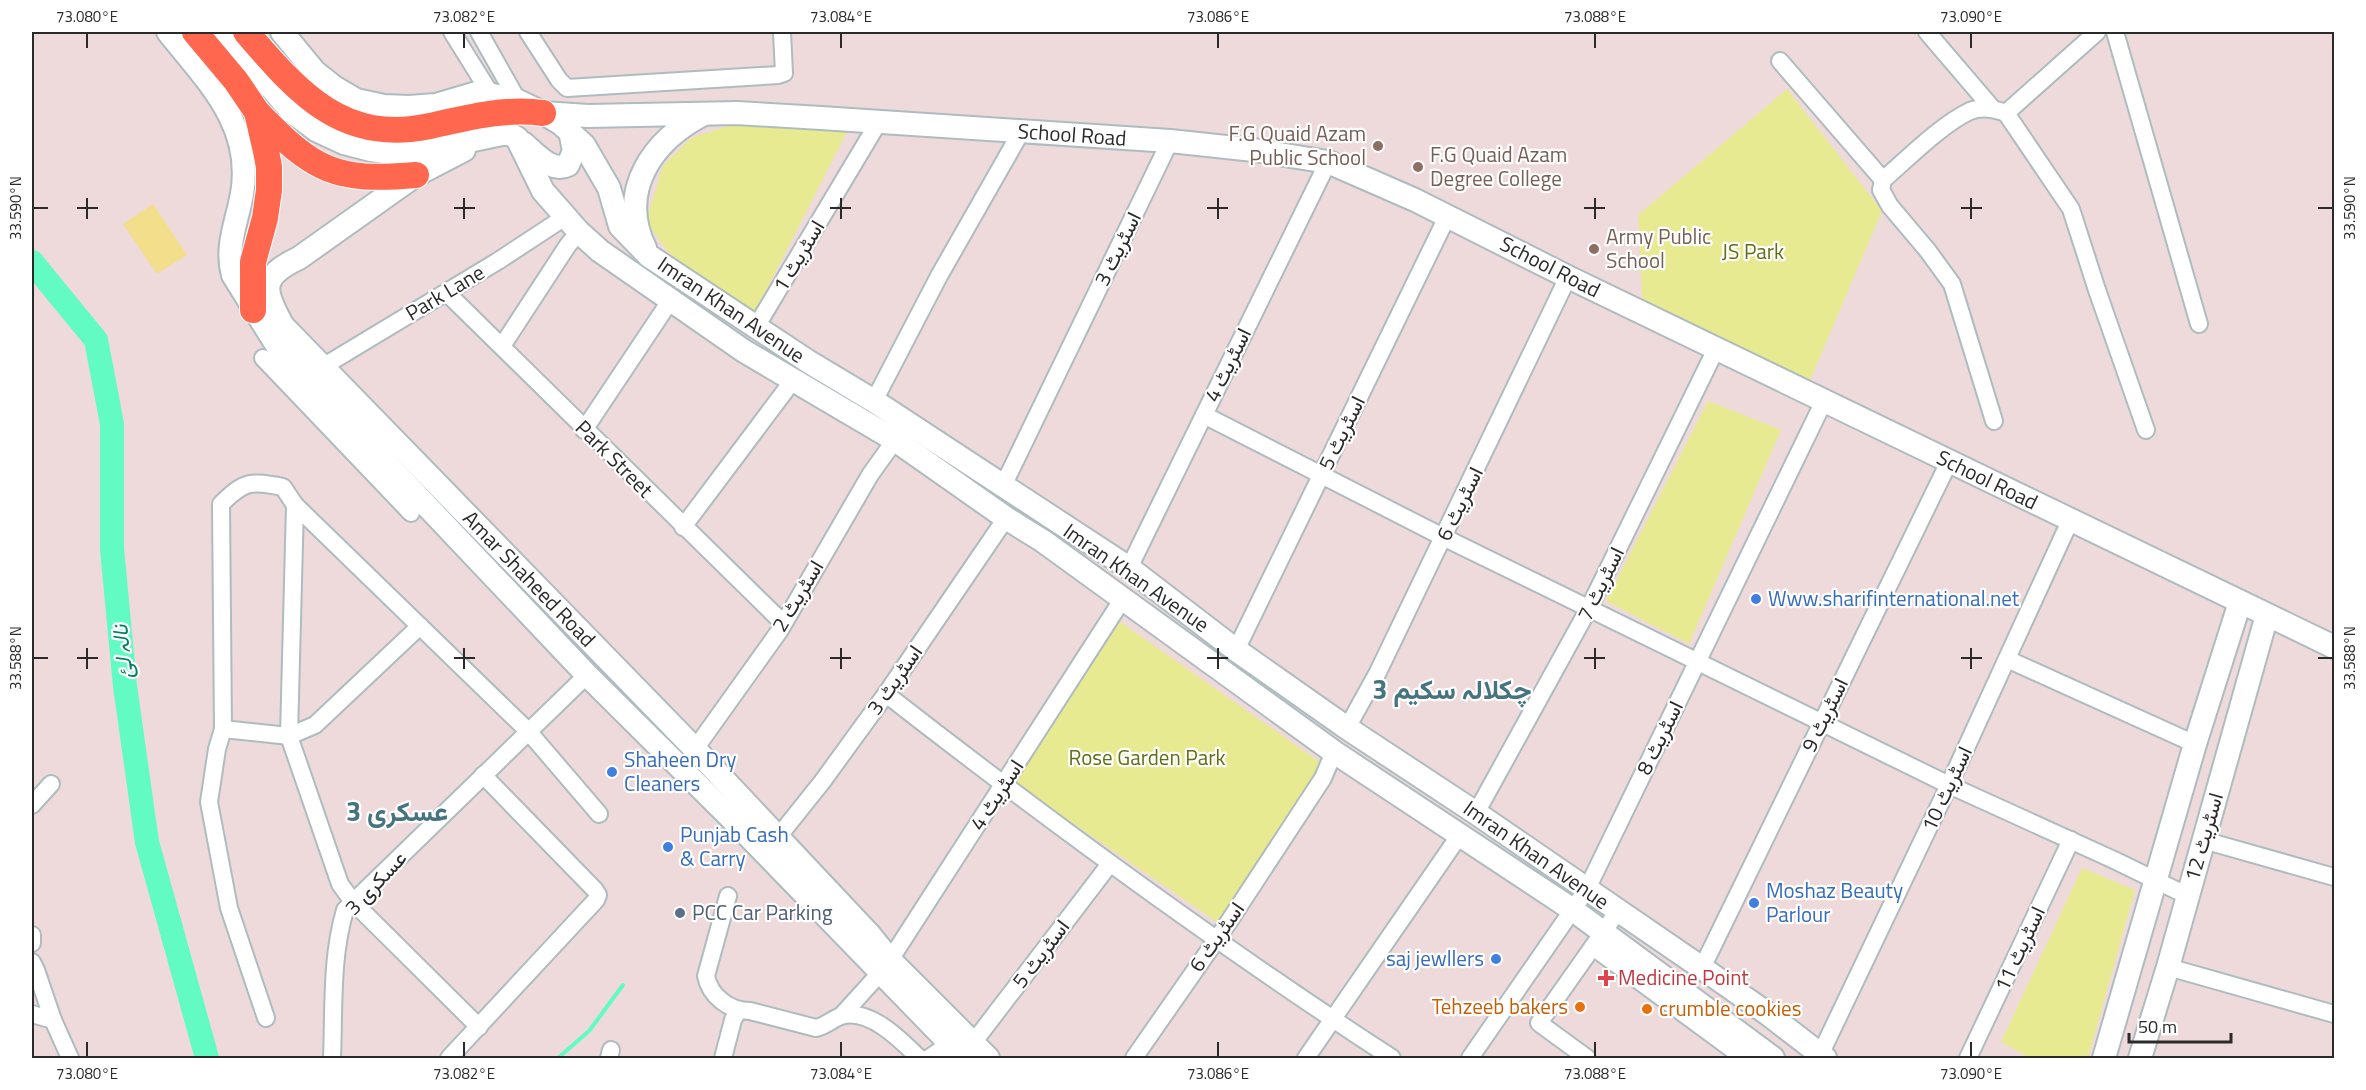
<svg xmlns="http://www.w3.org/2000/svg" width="2366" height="1090" font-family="'Titillium Web',Vazirmatn,sans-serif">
<rect width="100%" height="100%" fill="#eedadb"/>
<g fill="#e7ea91">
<path d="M 1787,89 L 1882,211 L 1805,392 L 1643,314 L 1638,215 Z"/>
<path d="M 764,115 L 849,128 L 752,318 L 668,252 L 646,221 L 663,166 L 691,138 Z"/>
<path d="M 1708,401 L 1781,430 L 1689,644 L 1606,601 Z"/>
<path d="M 1115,618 L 1331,770 L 1223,926 L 1011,781 Z"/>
<path d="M 2082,868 L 2135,890 L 2088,1058 L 2030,1058 L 2001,1042 Z"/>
</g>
<path fill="#f3de8b" d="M 153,204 L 187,255 L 157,274 L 123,224 Z"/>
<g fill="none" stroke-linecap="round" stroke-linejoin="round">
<path stroke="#62fbc4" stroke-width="4" d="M 558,1058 L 589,1031 L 623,985"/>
<path stroke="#62fbc4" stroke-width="24" d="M 32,262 L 96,340 L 112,424 L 112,549 L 125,686 L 147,842 L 207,1058"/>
<g stroke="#aebcc0" stroke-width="20">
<g id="street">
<path d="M 452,32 L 490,93"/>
<path d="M 479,32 L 518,101"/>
<path d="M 528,32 L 559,80 L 567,88 L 778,75 L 784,73 L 782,32"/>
<path d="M 1927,32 L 1992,108"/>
<path d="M 2115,32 L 2199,324"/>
<path d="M 1780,61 L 1883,180"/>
<path d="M 2006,113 L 2097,32"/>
<path d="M 447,293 L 783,623"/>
<path d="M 756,327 L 878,123"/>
<path d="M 502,346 L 568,245 L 579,232"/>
<path d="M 263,358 L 411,513"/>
<path d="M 324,366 L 498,261 L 565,217"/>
<path d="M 874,401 L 939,276 L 1021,132"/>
<path d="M 1204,415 L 1443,537 L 1949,785 L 2114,860 L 2188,896"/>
<path d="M 1994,421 L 1952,284 L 1928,251 L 1890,206 L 1881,190 L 1883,180 C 1907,159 1942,124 1970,111 C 1982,106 1995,109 2006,113 L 2071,209 L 2097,290 L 2146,430"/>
<path d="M 584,430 L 670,301"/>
<path d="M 1003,486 L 1170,141"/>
<path d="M 295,505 L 289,736 L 340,884 L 353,902 L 479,1027"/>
<path d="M 683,527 L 794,379"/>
<path d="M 1129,568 L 1328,162"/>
<path d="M 1236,650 L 1447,217"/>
<path d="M 2007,659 L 2195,744"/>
<path d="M 886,694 C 1050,822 1218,945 1392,1058"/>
<path d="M 1347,728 L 1378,672 L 1568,277"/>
<path d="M 223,729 L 289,736 L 315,725 L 420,626"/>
<path d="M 695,749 L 780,630 L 870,475 L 895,440"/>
<path d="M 32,805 L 51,784"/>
<path d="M 1476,813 L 1589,608 L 1716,349"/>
<path d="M 778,837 L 822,782 L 886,694 L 1006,518"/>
<path d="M 2203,840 L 2334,877"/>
<path d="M 728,896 L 706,976 C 710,996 729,1011 750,1011 L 816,1028 C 826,1026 832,1019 841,1016 C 869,1007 902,1041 919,1058"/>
<path d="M 32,935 L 32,943"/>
<path d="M 1593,947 L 1744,1058"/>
<path d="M 890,960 L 1122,600"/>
<path d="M 32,962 L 36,970 L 53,1020 L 70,1058"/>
<path d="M 2168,967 L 2334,1014"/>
<path d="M 1702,968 L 1949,462"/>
<path d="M 32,1014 L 53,1020"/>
<path d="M 842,1015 L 881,972"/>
<path d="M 266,1018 L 229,908 L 209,802 L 217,749 L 223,729 L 221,504 C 245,480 251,481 283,487 L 295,505 L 528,731 L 599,814"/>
<path d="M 973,1043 L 1109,865"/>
<path d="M 1820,1055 L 1949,785 L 2070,521"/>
<path d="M 332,1058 C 334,1009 331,957 345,910 L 587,675"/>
<path d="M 449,1058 L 596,900 L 598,895 L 595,890 L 483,775"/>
<path d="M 609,1058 L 611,1050"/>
<path d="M 723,1058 L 733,1020 L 738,1011"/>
<path d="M 929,1058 L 950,1044"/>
<path d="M 1134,1058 L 1228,923 L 1323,778 L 1334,752"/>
<path d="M 1306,1058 L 1459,836"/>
<path d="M 1470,1058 L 1587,889 L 1824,401"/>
<path d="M 1587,1058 L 1539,1023 L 1618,911"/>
<path d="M 1968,1058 L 2071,840"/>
</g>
</g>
<g stroke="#aebcc0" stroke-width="26">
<g id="secondary">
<path d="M 168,32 C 207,81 254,125 242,194 C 237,222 225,247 233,275 L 281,352 L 587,675 L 729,816 L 964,1058"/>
<path d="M 223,32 L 292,112 L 316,130 L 344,143 L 371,150 L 399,154 L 421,151 L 502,134 L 510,134 L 517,138 L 543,191 L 579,232 L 600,251 L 744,351 L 895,440 L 1006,518 L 1043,541 L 1334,752 L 1573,910 L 1773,1058"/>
<path d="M 282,32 L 315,72 L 334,87 L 356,100 L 384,106 L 409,107 L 436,105 L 480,92 L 518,101 L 543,113 L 588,116 L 737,113 L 821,118 L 1170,141 L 1254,150 L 1328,162 L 1415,200 L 1568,277 L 2334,647"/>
<path d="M 545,114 L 560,123 L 584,145 L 609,188 L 620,226 L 649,256 L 809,362 L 874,401 L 1129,568 L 1236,650 L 1347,728 L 1476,813 L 1702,968 L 1768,1014 L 1825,1058"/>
<path d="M 523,143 C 535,153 551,173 568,165 L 574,151 L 570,131"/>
<path d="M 464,150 L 416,175 L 299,258 C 259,277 263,290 283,326 L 695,749 L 869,934 L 890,960 L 988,1058"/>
<path d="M 645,248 C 617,190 653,140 704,114"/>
<path d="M 2104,1058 L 2195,744 L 2240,602"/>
<path d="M 2140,1058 L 2168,967 L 2267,615"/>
</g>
</g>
<g stroke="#fff" stroke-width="28">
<g id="primary">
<path d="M 195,32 L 236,81 L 257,112 L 266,151 L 269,167 L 269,190 L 265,218 L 253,262 L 253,310"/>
<path d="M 246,32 C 298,92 342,145 430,126 C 469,117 504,108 543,113"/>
<path d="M 258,113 C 314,171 335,182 416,175"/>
</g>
</g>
<use href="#street" stroke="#fff" stroke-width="16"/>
<use href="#secondary" stroke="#fff" stroke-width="22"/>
<use href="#primary" stroke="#ff674e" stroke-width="26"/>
</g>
<path fill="none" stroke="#2a2a2a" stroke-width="2" d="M 87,33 L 87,48M 464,33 L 464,48M 841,33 L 841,48M 1218,33 L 1218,48M 1595,33 L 1595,48M 1971,33 L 1971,48M 87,198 L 87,219M 464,198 L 464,219M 841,198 L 841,219M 1218,198 L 1218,219M 1595,198 L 1595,219M 1971,198 L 1971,219M 33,208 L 48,208M 77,208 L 98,208M 454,208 L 475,208M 830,208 L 851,208M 1207,208 L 1228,208M 1584,208 L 1605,208M 1961,208 L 1982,208M 2318,208 L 2333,208M 87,648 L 87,669M 464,648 L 464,669M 841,648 L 841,669M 1218,648 L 1218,669M 1595,648 L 1595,669M 1971,648 L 1971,669M 33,658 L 48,658M 77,658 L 98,658M 454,658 L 475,658M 830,658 L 851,658M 1207,658 L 1228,658M 1584,658 L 1605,658M 1961,658 L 1982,658M 2318,658 L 2333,658M 87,1042 L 87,1057M 464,1042 L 464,1057M 841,1042 L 841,1057M 1218,1042 L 1218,1057M 1595,1042 L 1595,1057M 1971,1042 L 1971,1057"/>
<g fill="#8d6e63" stroke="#fff" stroke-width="2">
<circle cx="1378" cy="146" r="6"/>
<circle cx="1418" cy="167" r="6"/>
<circle cx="1594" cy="249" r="6"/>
</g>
<g fill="#3f7fe0" stroke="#fff" stroke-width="2">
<circle cx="1756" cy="599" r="6"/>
<circle cx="612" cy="772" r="6"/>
<circle cx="668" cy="847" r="6"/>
<circle cx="1754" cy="903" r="6"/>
<circle cx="1496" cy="959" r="6"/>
</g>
<circle fill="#5c6f8a" stroke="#fff" stroke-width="2" cx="680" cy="913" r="6"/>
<path fill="#e0444e" stroke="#fff" stroke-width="2" d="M1603 969h6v6h6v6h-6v6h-6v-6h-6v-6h6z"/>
<g fill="#e8710a" stroke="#fff" stroke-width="2">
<circle cx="1580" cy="1007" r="6"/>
<circle cx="1647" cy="1009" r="6"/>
</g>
<g text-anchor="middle" stroke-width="4.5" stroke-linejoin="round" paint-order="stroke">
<g font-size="21" fill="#785e54" stroke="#fff" text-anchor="start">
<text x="1366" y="141" text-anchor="end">F.G Quaid Azam<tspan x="1366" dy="24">Public School</tspan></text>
<text x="1430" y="162">F.G Quaid Azam<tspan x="1430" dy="24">Degree College</tspan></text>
<text x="1606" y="244">Army Public<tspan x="1606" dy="24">School</tspan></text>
</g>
<g font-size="21" fill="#2a2a2a" stroke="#fff">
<text transform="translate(1072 135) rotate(4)" y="7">School Road</text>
<text transform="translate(1118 249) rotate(-64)" y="7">اسٹریٹ 3</text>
<text transform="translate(799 256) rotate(-59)" y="7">اسٹریٹ 1</text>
<text transform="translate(1550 267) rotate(27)" y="7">School Road</text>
<text transform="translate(445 293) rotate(-31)" y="7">Park Lane</text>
<text transform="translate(731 310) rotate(34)" y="7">Imran Khan Avenue</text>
<text transform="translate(1228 365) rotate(-64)" y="7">اسٹریٹ 4</text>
<text transform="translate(1342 433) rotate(-64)" y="7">اسٹریٹ 5</text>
<text transform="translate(614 459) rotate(45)" y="7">Park Street</text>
<text transform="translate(1987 480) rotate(26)" y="7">School Road</text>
<text transform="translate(1460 504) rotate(-64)" y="7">اسٹریٹ 6</text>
<text transform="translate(1136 578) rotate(35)" y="7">Imran Khan Avenue</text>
<text transform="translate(529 579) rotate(46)" y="7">Amar Shaheed Road</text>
<text transform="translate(1601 584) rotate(-64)" y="7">اسٹریٹ 7</text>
<text transform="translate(798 596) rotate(-59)" y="7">اسٹریٹ 2</text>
<text transform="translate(895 680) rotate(-55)" y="7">اسٹریٹ 3</text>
<text transform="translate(1825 715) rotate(-64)" y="7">اسٹریٹ 9</text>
<text transform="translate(1660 738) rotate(-64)" y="7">اسٹریٹ 8</text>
<text transform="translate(1947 789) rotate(-65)" y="7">اسٹریٹ 10</text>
<text transform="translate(997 795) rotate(-57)" y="7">اسٹریٹ 4</text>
<text transform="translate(2204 837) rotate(-74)" y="7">اسٹریٹ 12</text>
<text transform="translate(1536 855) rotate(35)" y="7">Imran Khan Avenue</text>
<text transform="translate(376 883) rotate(-47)" y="7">عسکری 3</text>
<text transform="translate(1217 937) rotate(-55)" y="7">اسٹریٹ 6</text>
<text transform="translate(2020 949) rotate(-65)" y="7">اسٹریٹ 11</text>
<text transform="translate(1041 954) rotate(-53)" y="7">اسٹریٹ 5</text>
</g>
<g font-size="21" fill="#5f6f12" stroke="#fff">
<text x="1753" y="259">JS Park</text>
<text x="1147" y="765">Rose Garden Park</text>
</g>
<g font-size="21" fill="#366cbe" stroke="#fff" text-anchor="start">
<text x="1768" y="606">Www.sharifinternational.net</text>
<text x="624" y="767">Shaheen Dry<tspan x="624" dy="24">Cleaners</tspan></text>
<text x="680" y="842">Punjab Cash<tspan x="680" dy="24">&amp; Carry</tspan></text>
<text x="1766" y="898">Moshaz Beauty<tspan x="1766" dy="24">Parlour</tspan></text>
<text x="1484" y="966" text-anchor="end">saj jewllers</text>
</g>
<g font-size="21" fill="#4e5e75" stroke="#fff" text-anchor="start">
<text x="692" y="920">PCC Car Parking</text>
</g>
<g font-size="21" fill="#be3a42" stroke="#fff" text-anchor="start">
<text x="1618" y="985">Medicine Point</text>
</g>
<g font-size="21" fill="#c56008" stroke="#fff" text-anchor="end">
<text x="1568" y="1014">Tehzeeb bakers</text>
<text x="1659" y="1016" text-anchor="start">crumble cookies</text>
</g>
<g font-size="22" font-style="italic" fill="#04825f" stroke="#fff">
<text transform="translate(122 652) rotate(-96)" y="8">نالہ لئ</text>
</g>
<g font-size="27" font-weight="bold" fill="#457480" stroke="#fff">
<text x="1452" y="699">چکلالہ سکیم 3</text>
<text x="397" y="821">عسکری 3</text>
</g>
</g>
<rect width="2366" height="1090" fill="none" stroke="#ffffff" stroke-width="66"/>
<path d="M2129 1033v9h102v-9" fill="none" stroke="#2a2a2a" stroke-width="3"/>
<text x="2138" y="1033" font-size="18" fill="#2a2a2a" stroke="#ffffff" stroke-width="4.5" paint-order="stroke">50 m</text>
<rect x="33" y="33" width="2300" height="1024" fill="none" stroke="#2a2a2a" stroke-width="2"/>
<g font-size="15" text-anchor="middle" fill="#2a2a2a">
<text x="87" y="22">73.080°E</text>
<text x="464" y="22">73.082°E</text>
<text x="841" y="22">73.084°E</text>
<text x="1218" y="22">73.086°E</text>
<text x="1595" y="22">73.088°E</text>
<text x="1971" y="22">73.090°E</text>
<text transform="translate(16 208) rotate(-90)" y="5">33.590°N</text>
<text transform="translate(2350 208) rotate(-90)" y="5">33.590°N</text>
<text transform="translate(16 658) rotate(-90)" y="5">33.588°N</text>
<text transform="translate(2350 658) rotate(-90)" y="5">33.588°N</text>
<text x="87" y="1079">73.080°E</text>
<text x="464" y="1079">73.082°E</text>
<text x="841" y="1079">73.084°E</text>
<text x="1218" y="1079">73.086°E</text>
<text x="1595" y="1079">73.088°E</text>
<text x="1971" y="1079">73.090°E</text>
</g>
</svg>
